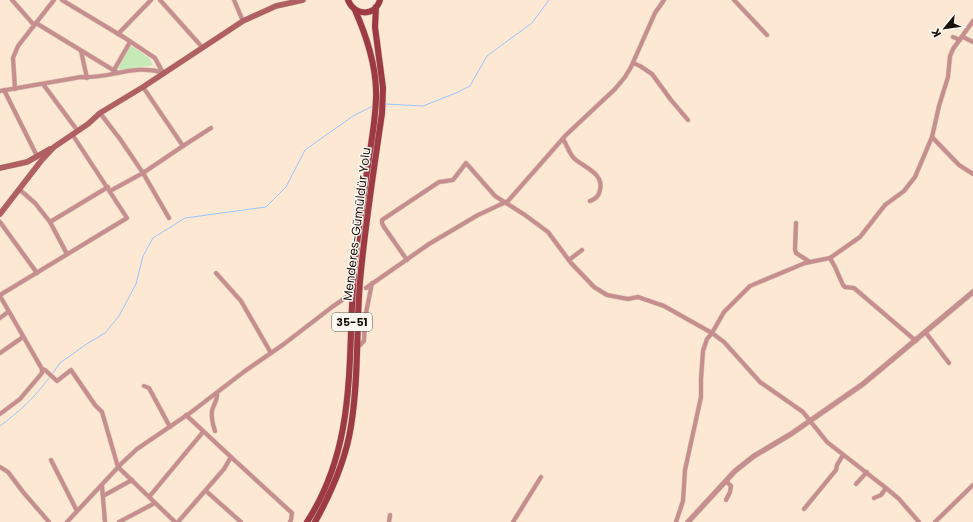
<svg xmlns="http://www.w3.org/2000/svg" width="973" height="522" font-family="Poppins,sans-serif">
<rect width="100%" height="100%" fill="#fde8d3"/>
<path fill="#c5eab8" d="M 130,45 L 149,58 L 153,65 L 120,70 L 118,68 Z"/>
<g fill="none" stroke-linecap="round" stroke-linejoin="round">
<g stroke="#9ac5ff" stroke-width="1">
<path d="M 386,104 L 423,106 L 456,93 L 470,86 L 487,56 L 532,23 L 549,0"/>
<path d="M 53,373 L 60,363 L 85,345 L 105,333 L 119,316 L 136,284 L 143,256 L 153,238 L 185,218 L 266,207 L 286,187 L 305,150 L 353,116 L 373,106"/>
<path d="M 0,426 C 19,412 35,397 49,378"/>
</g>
<g stroke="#d9c5b2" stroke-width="5">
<g id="minor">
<path d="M 12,0 L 34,25"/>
<path d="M 62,0 L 125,38 L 155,58 L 163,73"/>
<path d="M 160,0 L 202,47"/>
<path d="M 234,0 L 243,21"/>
<path d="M 734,0 L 767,35"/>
<path d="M 36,23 L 118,73"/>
<path d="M 118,34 L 151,0"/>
<path d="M 953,37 L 960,40"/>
<path d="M 963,37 L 973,42"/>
<path d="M 81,51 L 87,78"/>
<path d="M 633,63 L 640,66 L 652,74 L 671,100 L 688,120"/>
<path d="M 114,70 L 130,42"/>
<path d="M 43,84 L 77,130"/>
<path d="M 15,89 L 13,58 L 18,46 L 54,0"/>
<path d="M 4,90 L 37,156"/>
<path d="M 0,91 L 81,77 C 111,79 134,63 164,73"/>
<path d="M 100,113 L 120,139 L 143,173 L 169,218"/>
<path d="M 932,137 L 959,165 L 973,174"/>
<path d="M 563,139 C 567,145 570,156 576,160 C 586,168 604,174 600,190 C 599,196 596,199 590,201"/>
<path d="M 183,146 L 211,128"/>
<path d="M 20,190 L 35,203 L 50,222"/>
<path d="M 110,191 L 143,173 L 183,146 L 143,87"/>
<path d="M 0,222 L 37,273"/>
<path d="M 796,223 L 795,249 L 796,253 L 810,262"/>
<path d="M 67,254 L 50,222 L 108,187"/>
<path d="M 830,258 L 835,267 L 843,285 L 845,287 L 854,288 L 916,341"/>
<path d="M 407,260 L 384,227 L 382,223 L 382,220 L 439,182 L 453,180 L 466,163 L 495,196 L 525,215 L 548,232 L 571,263 L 594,287 L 607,295 L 628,299 L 638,297 L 664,306 L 712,333 L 707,339 L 703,351 L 701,379 L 701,397 L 685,470 L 683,501 L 676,522"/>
<path d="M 569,260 L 582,250"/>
<path d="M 216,273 L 241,301 L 271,353"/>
<path d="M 366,288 L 429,244 L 478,215 L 508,201 L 566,135 L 615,89 L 625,77 L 631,67 L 655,13 L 664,0"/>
<path d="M 0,295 L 127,218 L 72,134"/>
<path d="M 0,296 L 42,369 L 42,373 L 20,399 L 0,414"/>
<path d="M 0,318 L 8,312"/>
<path d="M 926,333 L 949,363"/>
<path d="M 358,347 L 364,341 L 365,318 L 372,283"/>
<path d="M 0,353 L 23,337"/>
<path d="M 42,369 L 45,370 L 57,381 L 71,370 L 95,405 L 102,412 L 118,467 L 175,522"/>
<path d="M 144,386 L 149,388 L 170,427"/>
<path d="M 215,431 C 213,425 211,418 212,411 C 213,405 218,400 217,393"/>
<path d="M 231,457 L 292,513 L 291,520 L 290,522"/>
<path d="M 51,460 L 77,511"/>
<path d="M 0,467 L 8,472 L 23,492 L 49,522"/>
<path d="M 856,484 L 867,472"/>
<path d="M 102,486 L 105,522"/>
<path d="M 206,491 L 241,522"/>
<path d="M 103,496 L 132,480"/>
<path d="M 149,497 L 203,432"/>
<path d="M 874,498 L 881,495 L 886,488"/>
<path d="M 726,500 L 730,492 L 731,486 L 726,481"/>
<path d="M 804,509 L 836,470 L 837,465 L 843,455"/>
<path d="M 67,522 L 122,463 L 137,449 L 190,413 L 245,371 L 284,344 L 332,307 L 348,296"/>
<path d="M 119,522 L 155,503"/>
<path d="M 178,522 L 224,469 L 231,457 L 186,415"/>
<path d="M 389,522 L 390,515"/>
<path d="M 513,522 L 541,477"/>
<path d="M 919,522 L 899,499 L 886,488 L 827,442 L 803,412 L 760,382 L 724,342 L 712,333 L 724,312 L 750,286 L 805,263 L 830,258 L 860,237 L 885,205 L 904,191 L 915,177 L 932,137 L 939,106 L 948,77 L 950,56 L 953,49 L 973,21"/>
<path d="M 935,522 L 973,485"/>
</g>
</g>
<g stroke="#d9c5b2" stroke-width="6">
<path id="tertiary" d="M 688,522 L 735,471 L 754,456 L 791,434 L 863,384 L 973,292"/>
</g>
<g stroke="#d9c5b2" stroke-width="6">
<g id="secondary">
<path d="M 0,168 L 27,162 L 50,149"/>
<path d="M 0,214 L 41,161 L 54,147 L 88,124 L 100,113 L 143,87 L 243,21 L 276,6 L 303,0"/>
</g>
</g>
<g stroke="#d9c5b2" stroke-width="7">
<g id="primary">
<path d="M 348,0 C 354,16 375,17 380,0"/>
<path d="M 307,522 C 360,440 346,352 355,260 C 359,226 364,192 369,158 C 372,136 377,112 376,89 C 375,62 366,35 355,10"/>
<path d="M 315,522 C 331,493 346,459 351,426 C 359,378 356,330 360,281 C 365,225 374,169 382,113 L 383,88 L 375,27 L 376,7"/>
</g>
</g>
<use href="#minor" stroke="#c78e8f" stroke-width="4"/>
<use href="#tertiary" stroke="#c78e8f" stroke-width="5"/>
<use href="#secondary" stroke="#b05f63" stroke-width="5.5"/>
<use href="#primary" stroke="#9d3a44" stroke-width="6"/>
</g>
<g text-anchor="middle" stroke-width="3" stroke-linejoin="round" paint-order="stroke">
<rect fill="#fef8f3" stroke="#5e564e" stroke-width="1" x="332" y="313" width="40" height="18" rx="3"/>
<g font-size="11" font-weight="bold" fill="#191007">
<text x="352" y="326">35-51</text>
</g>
<g font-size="12" fill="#191007" stroke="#fef8f3">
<text transform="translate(357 224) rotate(-83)" y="4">Menderes-Gümüldür Yolu</text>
</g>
</g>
<g transform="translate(945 28) rotate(241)" stroke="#fef8f3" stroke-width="3" paint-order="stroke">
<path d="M0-3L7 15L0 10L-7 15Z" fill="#191007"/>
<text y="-6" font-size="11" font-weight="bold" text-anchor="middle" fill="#191007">K</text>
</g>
</svg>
